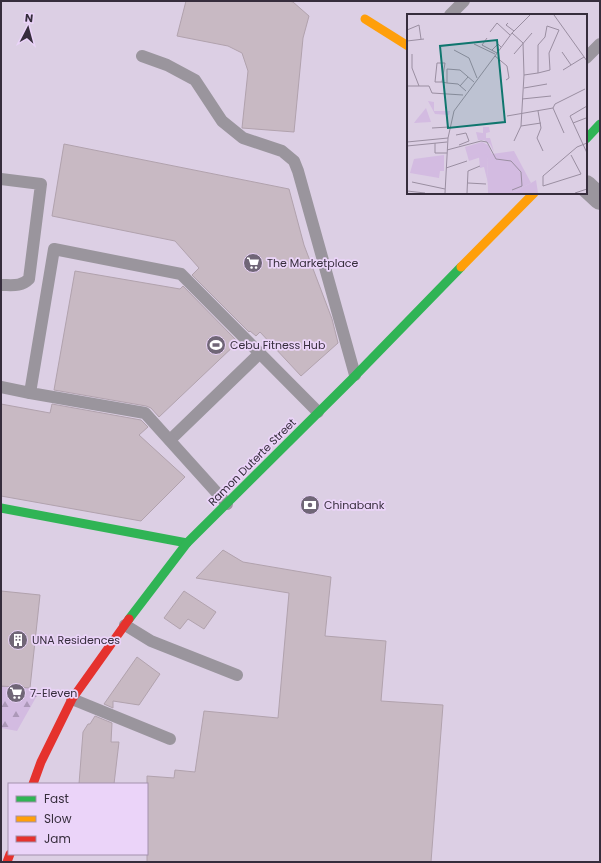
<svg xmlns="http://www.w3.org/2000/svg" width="601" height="863" font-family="Poppins,sans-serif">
<defs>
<pattern id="forest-firs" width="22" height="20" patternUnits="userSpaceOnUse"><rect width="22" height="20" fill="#d3bbe1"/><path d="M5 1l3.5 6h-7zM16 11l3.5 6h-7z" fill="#ac98b8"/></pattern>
</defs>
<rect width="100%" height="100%" fill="#dccfe4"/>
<path fill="url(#forest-firs)" d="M 1,686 L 30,688 L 39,692 L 17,731 L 1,728 Z"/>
<g fill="#c8b9c3" stroke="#b1a2ad">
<path d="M 186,1 L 289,1 L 293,2 L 309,16 L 303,38 L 294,132 L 242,128 L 248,71 L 242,53 L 228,46 L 177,36 Z"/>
<path d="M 64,144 L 289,189 L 304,245 L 332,319 L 338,343 L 301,376 L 260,332 L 256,336 L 250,331 L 249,332 L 192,275 L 199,268 L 175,241 L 52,216 Z"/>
<path d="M 75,271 L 180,289 L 183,286 L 238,342 L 159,417 L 151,408 L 146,406 L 54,390 Z"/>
<path d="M 1,404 L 50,413 L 52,404 L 141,420 L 148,427 L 139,435 L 185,477 L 141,521 L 1,496 Z"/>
<path d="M 223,550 L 243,562 L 331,577 L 325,636 L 386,641 L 381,701 L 443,705 L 431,862 L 147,862 L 147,776 L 174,778 L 175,770 L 195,772 L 204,711 L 278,718 L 289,593 L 196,578 Z"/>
<path d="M 1,591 L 40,595 L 30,688 L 1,686 Z"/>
<path d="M 184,591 L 216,612 L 204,629 L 188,619 L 180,629 L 164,618 Z"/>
<path d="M 137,657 L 160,674 L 139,705 L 113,701 L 113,708 L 104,704 Z"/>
<path d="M 95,716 L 112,723 L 111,742 L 119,742 L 114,784 L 79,784 L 83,732 L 88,724 L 90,724 Z"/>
</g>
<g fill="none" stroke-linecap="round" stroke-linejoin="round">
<g stroke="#9a959d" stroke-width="12">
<path d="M 450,15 L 464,1"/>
<path d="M 142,56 L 167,65 L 195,80 L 222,121 L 243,138 L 282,151 L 294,161 L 298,171 L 355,375"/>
<path d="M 586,58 L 600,44"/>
<path d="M 1,179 L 41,184 L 29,279 C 21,287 12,285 1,285"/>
<path d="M 1,387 L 30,393"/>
<path d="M 170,440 L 260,353"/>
<path d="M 227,504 L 145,413 L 30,393 L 54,249 L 181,274 L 318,412"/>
<path d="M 125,625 L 151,641 L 237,675"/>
<path d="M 72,699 L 170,739"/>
</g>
<path stroke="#9a959d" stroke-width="22" d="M 586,186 L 600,199"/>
<g stroke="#30b455" stroke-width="9">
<path d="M 586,139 L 600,124"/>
<path d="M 1,508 L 187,543"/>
<path d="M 129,619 L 187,543 L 351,380 L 461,267"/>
</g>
<g stroke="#ff9f0a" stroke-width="9">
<path d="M 365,19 L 408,46"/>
<path d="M 461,267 L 534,193"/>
</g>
<g stroke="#e5322d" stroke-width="9">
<path d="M 33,784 L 41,762 L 72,699 L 129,619"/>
<path d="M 7,862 L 10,854"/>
</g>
</g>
<defs>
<g id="supermarket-disc" transform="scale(1)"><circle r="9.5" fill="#706677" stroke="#ebd4f9"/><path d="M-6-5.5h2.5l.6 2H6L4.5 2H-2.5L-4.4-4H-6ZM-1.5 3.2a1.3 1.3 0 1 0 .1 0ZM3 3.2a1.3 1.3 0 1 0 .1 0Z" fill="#fff"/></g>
<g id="stadium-disc" transform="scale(1)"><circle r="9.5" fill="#706677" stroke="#ebd4f9"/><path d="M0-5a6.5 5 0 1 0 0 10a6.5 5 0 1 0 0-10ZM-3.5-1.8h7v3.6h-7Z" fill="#fff"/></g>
<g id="bank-disc" transform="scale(1)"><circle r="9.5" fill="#706677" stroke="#ebd4f9"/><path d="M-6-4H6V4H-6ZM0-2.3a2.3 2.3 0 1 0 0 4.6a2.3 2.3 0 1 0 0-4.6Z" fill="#fff"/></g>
<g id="building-disc" transform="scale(1)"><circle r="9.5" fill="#706677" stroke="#ebd4f9"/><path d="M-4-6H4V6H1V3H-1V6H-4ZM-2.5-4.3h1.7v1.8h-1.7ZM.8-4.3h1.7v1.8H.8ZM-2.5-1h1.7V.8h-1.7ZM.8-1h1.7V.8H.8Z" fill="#fff"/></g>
</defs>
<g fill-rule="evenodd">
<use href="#supermarket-disc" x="253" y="263"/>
<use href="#stadium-disc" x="216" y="345"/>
<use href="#bank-disc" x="310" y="505"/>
<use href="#building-disc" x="18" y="640"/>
<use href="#supermarket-disc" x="16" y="693"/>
</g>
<g text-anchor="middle" stroke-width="3.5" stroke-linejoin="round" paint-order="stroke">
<g font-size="11" fill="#362d3c" stroke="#ebd4f9" text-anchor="start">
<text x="267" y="267">The Marketplace</text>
<text x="230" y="349">Cebu Fitness Hub</text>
<text x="324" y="509">Chinabank</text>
<text x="32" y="644">UNA Residences</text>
<text x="30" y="697">7-Eleven</text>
</g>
<g font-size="11" fill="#362d3c" stroke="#ebd4f9">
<text transform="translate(252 462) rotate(-45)" y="4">Ramon Duterte Street</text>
</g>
</g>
<g transform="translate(407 14)">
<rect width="180" height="180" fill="#dccfe4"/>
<path d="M 75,128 L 81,131 L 85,140 L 107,137 L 124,169 L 105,179 L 81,179 L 80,141 L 62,147 L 58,133 Z" fill="#d3bbe1"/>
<path d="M 21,87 L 27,88 L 27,97 L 43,97 L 42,101 L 28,100 ZM 76,113 L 82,113 L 83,118 L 79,119 L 79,124 L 83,124 L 87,138 L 83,130 L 77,126 L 71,126 L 69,118 L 76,119 ZM 80,140 L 81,169 L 77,153 L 73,154 L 72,143 ZM 37,141 L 37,157 L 33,157 L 32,164 L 3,159 L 7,145 ZM 129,166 L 131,179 L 105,179 L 124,169 Z" fill="#d3bbe1"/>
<path d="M 19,94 L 24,108 L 7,109 L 10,105 Z" fill="#d3bbe1"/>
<path fill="none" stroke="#9a8ea1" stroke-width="1" d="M 147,1 L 180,47M 101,9 L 99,11 L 107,17M 0,16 L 12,11 L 14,25M 83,18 L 90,9 L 103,21M 105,19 L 116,29 L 117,61 L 114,112 L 107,127M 80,24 L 75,31 L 90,39M 0,27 L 17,25M 67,30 L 88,40M 47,36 L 62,44 L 70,64M 85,36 L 91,30 L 94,33M 155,38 L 164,51M 5,40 L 5,54 L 12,72M 107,40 L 125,19M 88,42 L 100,52 L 102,64 L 99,66M 156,56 L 177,43M 117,61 L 131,59 L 143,56 L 142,39 L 152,16 L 140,12 L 138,23 L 131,31 L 131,59M 35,68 L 28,68 L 30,49 L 38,49 L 35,68 L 40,69M 0,72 L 22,72 L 25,79 L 56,81M 53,72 L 61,63M 117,74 L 140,70M 59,77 L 51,70 L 40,69 L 40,55 L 53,56 L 67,68M 115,85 L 144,82M 180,92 L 163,102 L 180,139M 146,94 L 148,90 L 178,75M 146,94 L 157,119M 131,97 L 134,114 L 130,124 L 136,137M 100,102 L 146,94M 166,109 L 179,104M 114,112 L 134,109M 25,114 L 42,113M 49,121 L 59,119 L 62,127 L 52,131M 0,128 L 41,124M 28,129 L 28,139 L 40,139M 0,132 L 40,128M 40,136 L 74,127 L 80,128 L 89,145 L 104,147 L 114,158 L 115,172 L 105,176M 164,141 L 174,160 L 136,172 L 136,162 L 170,133 L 180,129M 39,154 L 60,147M 5,168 L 38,175M 61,169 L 79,170M 0,177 L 18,179M 38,179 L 41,124 L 47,97 L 105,19 L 123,1M 60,179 L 61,157 L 73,152M 168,179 L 180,175"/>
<path fill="#0f766e" fill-opacity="0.15" stroke="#0f766e" stroke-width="2" d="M 90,26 L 98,108 L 41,114 L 33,32 Z"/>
<rect width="180" height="180" fill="none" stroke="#362d3c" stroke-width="2"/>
</g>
<rect width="601" height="863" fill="none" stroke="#362d3c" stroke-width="4"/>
<rect x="8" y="783" width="140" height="72" fill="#ebd4f9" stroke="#a391ad"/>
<rect x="16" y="796" width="20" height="6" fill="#30b455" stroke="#a391ad"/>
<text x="44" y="803" font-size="12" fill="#362d3c">Fast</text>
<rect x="16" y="816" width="20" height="6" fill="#ff9f0a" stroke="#a391ad"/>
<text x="44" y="823" font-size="12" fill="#362d3c">Slow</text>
<rect x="16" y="836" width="20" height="6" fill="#e5322d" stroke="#a391ad"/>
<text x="44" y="843" font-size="12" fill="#362d3c">Jam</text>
<g transform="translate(28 28) rotate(6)" stroke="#ebd4f9" stroke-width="3" paint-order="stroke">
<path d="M0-3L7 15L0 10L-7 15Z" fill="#362d3c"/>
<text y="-6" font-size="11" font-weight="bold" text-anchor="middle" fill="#362d3c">N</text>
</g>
</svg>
